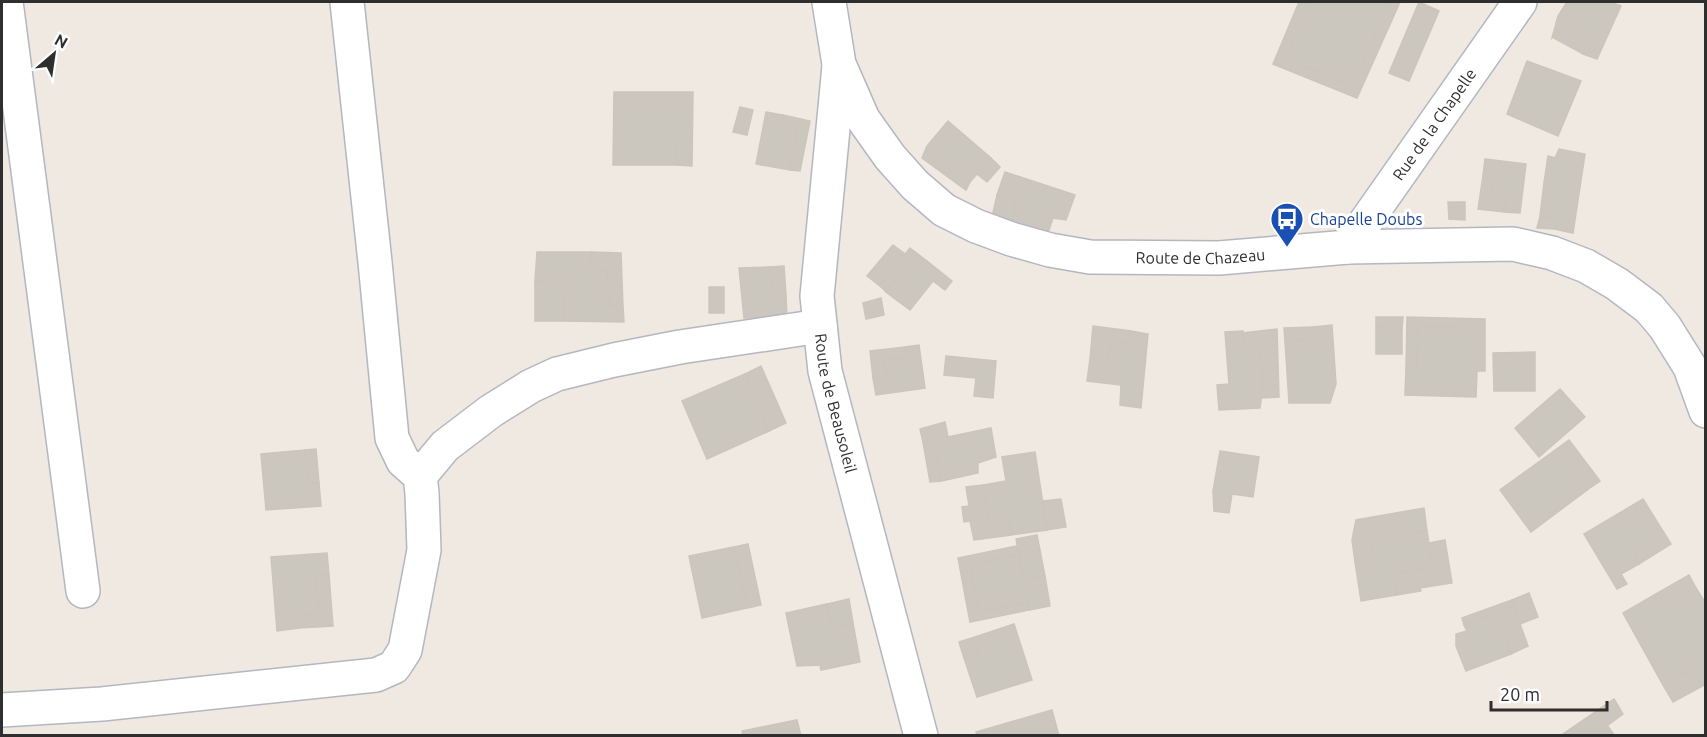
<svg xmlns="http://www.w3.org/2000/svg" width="1707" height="737" font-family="Ubuntu,sans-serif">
<rect width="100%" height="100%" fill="#efe9e1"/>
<g fill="#cbc7bf" stroke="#cbc5ba" stroke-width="1.5">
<path d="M 1299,2 L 1310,2 L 1286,58 L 1352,87 L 1390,2 L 1400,2 L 1357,98 L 1273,64 Z"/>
<path d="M 1310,2 L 1390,2 L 1352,87 L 1286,58 Z"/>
<path d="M 1419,2 L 1439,11 L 1409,81 L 1389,73 Z"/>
<path d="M 1567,2 L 1610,2 L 1621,6 L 1597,59 L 1583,54 L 1589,37 L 1565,26 L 1552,38 L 1558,16 Z"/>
<path d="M 1565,26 L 1589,37 L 1583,54 L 1554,38 Z"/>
<path d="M 1527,61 L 1581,81 L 1558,136 L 1507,114 Z"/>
<path d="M 614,92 L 634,92 L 634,106 L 678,106 L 677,165 L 613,165 Z"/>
<path d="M 634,92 L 693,92 L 692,166 L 677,165 L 678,106 L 634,106 Z"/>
<path d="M 740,107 L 753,110 L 747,135 L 733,132 Z"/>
<path d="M 766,112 L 783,115 L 781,126 L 798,129 L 790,170 L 756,164 Z"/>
<path d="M 783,115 L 810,121 L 800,171 L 790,170 L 798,129 L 781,126 Z"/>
<path d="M 948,121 L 991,158 L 970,182 L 928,145 Z"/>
<path d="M 927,146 L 970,182 L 966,190 L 922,158 Z"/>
<path d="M 1559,149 L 1585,154 L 1573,233 L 1554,229 L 1553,219 L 1540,216 L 1544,183 Z"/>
<path d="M 1548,156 L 1556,158 L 1544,183 Z"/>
<path d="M 991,158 L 1000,167 L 987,182 L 977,174 Z"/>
<path d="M 1485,159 L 1526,164 L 1520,213 L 1504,212 L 1506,197 L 1493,193 L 1494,178 L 1483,176 Z"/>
<path d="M 1005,172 L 1075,195 L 1066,220 L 1053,218 L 1048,233 L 1012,223 L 1016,203 L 997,195 Z"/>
<path d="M 1483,176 L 1494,178 L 1493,193 L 1506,197 L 1504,212 L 1478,209 Z"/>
<path d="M 997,195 L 1016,203 L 1012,223 L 992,217 Z"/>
<path d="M 1448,202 L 1465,202 L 1465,220 L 1449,219 Z"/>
<path d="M 1540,216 L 1553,219 L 1554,229 L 1537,228 Z"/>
<path d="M 893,245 L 905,254 L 880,286 L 867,276 Z"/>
<path d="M 910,248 L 927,261 L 921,268 L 912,260 L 886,292 L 880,286 Z"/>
<path d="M 537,252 L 591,252 L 592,270 L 607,270 L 609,306 L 623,307 L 624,322 L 565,321 L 563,283 L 535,281 Z"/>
<path d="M 591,252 L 621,253 L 623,307 L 609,306 L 607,270 L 592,270 Z"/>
<path d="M 912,260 L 921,268 L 927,261 L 952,281 L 945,290 L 933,281 L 910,310 L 886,292 Z"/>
<path d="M 784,266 L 786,296 L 774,297 L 769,267 Z"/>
<path d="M 769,267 L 774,297 L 786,296 L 787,318 L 744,318 L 739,268 Z"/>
<path d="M 535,281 L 563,283 L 565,321 L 535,321 Z"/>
<rect x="709" y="287" width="15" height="26"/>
<path d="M 881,298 L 884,315 L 866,319 L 863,303 Z"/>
<path d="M 1376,317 L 1403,317 L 1402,328 L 1376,327 Z"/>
<path d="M 1407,317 L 1485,319 L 1485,328 L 1418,327 L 1417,369 L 1406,368 Z"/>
<path d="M 1332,325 L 1336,384 L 1330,403 L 1289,403 L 1285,341 L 1315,339 L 1314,327 Z"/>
<path d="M 1093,326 L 1131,331 L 1128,343 L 1112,341 L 1108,361 L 1090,359 Z"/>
<path d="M 1314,327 L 1315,339 L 1285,341 L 1284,328 Z"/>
<path d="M 1376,327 L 1402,328 L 1402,354 L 1376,354 Z"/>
<path d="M 1418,327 L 1485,328 L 1485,371 L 1477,371 L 1476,397 L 1405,395 L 1406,368 L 1417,369 Z"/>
<path d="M 1277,329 L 1279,397 L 1261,398 L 1263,384 L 1260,347 L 1244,348 L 1243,333 Z"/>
<path d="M 1131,331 L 1148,334 L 1141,408 L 1120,405 L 1121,385 L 1087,381 L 1090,359 L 1108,361 L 1112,341 L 1128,343 Z"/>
<path d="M 1243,331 L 1244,348 L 1260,347 L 1263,384 L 1260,408 L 1219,410 L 1217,385 L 1229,384 L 1225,332 Z"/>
<path d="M 919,345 L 925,388 L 876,395 L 873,378 L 886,376 L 884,360 L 906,358 L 905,347 Z"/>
<path d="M 905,347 L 906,358 L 884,360 L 886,376 L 873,378 L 870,351 Z"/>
<path d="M 1535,352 L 1535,391 L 1494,391 L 1493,353 Z"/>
<path d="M 946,356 L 996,361 L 993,398 L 974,396 L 976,378 L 944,375 Z"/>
<path d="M 761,366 L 786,423 L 769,431 L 745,374 Z"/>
<path d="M 745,374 L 769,431 L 707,459 L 682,401 Z"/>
<path d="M 1560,389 L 1585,417 L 1539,457 L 1515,428 Z"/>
<path d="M 945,422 L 948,437 L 991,428 L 996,457 L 978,463 L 978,473 L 941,481 L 934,440 L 923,442 L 920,429 Z"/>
<path d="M 934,440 L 941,481 L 930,482 L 923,442 Z"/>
<path d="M 1569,440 L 1591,469 L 1578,478 L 1587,490 L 1531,532 L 1500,490 Z"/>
<path d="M 316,449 L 319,483 L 308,484 L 305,450 Z"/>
<path d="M 305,450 L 308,484 L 319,483 L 321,506 L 266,510 L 261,454 Z"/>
<path d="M 1220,451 L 1259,457 L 1253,497 L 1232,494 L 1229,513 L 1214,511 L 1213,491 Z"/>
<path d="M 1035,452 L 1047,530 L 1011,535 L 1008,516 L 988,518 L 983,485 L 1006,481 L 1002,457 Z"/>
<path d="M 1591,469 L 1600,481 L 1587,490 L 1578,478 Z"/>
<path d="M 983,485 L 988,518 L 1008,516 L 1011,535 L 974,540 L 970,521 L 964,522 L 962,507 L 969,506 L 966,487 Z"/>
<path d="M 1061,499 L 1066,527 L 1047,530 L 1043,501 Z"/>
<path d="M 1643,499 L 1671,544 L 1639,564 L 1633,554 L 1655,541 L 1633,505 Z"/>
<path d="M 1633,505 L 1655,541 L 1633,554 L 1639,564 L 1621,574 L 1627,584 L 1617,589 L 1584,534 Z"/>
<path d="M 1424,508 L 1427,531 L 1372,540 L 1375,559 L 1355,562 L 1352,540 L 1356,520 Z"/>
<path d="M 1427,531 L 1433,567 L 1393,574 L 1397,595 L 1361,601 L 1355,562 L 1375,559 L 1372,540 Z"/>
<path d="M 1037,535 L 1045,576 L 1024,579 L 1016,539 Z"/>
<path d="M 1445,540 L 1452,583 L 1420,588 L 1421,591 L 1397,595 L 1393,574 L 1433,567 L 1429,543 Z"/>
<path d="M 748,544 L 761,605 L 747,608 L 734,547 Z"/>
<path d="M 1017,546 L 1019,555 L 970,564 L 979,612 L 1028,602 L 1029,610 L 970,622 L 958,558 Z"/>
<path d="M 734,547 L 747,608 L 702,618 L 689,556 Z"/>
<path d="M 327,553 L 329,575 L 316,576 L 319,614 L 298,616 L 299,628 L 277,631 L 271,557 Z"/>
<path d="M 1019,555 L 1024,579 L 1045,576 L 1050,606 L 1029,610 L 1028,602 L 979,612 L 970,564 Z"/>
<path d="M 329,575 L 333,626 L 299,628 L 298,616 L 319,614 L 316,576 Z"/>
<path d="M 1689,575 L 1696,588 L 1661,608 L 1654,595 Z"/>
<path d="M 1696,588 L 1706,604 L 1706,661 L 1663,685 L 1623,613 L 1654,595 L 1661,608 Z"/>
<path d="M 1529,593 L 1538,617 L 1520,624 L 1528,646 L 1511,654 L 1500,623 L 1518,616 L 1512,600 Z"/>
<path d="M 849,599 L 853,623 L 832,627 L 827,604 Z"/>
<path d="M 1512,600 L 1514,608 L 1505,608 L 1498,613 L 1464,625 L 1462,618 Z"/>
<path d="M 827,604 L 832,627 L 853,623 L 860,662 L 821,670 L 820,665 L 797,666 L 786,613 Z"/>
<path d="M 1505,608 L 1514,608 L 1518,616 L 1500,623 L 1511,654 L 1466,671 L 1456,646 L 1456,634 L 1467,631 L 1464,625 L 1498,613 Z"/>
<path d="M 1014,624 L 1032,680 L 977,697 L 964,658 L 978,654 L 972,638 Z"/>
<path d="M 972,638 L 978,654 L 964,658 L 959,642 Z"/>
<path d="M 1706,661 L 1706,684 L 1673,702 L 1663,685 Z"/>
<path d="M 1614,699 L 1623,714 L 1593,736 L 1560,736 Z"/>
<path d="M 1052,710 L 1059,736 L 977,736 L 976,732 Z"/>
<path d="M 797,720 L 801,736 L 743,736 L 742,731 Z"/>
<path d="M 1607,725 L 1615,736 L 1593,736 L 1592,735 Z"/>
</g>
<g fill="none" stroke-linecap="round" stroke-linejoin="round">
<g stroke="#b4b7c1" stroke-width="36">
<g id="street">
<path d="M 6,2 L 83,591"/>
<path id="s1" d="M 1348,247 L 1520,2"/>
<path d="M 420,476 L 445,446 L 491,411 L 531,386 L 557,374 L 614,360 L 680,347 L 820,326"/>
<path d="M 2,710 L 102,704 L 376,675 L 394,667 L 405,650 L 424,550 L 422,493 L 420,476 L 403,461 L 392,438 L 375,262 L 347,2"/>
</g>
</g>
<g stroke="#b4b7c1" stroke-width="36">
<g id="secondary">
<path id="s2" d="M 829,2 L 839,64 L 863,119 L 890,157 L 915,185 L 944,210 L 976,226 L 1011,239 L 1050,250 L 1090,257 L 1219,258 L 1348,247 L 1513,244 L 1552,253 L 1586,266 L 1617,284 L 1649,308 L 1665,327 L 1690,367 L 1706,411"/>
<path id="s3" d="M 839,66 L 817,296 L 825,371 L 921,736"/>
</g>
</g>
<use href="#street" stroke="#fff" stroke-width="33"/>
<use href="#secondary" stroke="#fff" stroke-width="33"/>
</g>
<defs>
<g id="bus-pin" transform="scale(1.725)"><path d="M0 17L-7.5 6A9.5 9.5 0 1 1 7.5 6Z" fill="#1a4fb4" stroke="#fff"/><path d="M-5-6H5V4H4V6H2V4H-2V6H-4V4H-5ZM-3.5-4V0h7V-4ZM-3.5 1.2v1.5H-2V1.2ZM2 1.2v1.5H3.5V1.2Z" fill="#fff"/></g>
</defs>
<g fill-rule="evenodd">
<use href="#bus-pin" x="1287" y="219"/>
</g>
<g text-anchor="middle" stroke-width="6" stroke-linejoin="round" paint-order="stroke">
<g font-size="16" fill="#2e2e2e" stroke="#fff">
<text dy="6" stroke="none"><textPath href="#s1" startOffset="150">Rue de la Chapelle</textPath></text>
<text dy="6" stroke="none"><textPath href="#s2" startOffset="510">Route de Chazeau</textPath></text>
<text dy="6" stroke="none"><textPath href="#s3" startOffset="340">Route de Beausoleil</textPath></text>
</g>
<g font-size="16" fill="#164399" stroke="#fff" text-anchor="start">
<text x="1310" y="225">Chapelle Doubs</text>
</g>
</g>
<rect width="1707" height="737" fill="none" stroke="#2e2e2e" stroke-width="6"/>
<g transform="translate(54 54) rotate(29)" stroke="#ffffff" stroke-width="4.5" paint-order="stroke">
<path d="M0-4.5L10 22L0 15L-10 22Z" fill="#2e2e2e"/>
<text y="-9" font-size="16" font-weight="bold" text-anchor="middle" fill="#2e2e2e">N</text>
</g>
<path d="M1491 701v9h116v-9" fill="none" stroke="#2e2e2e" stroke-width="3"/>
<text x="1500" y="701" font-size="18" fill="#2e2e2e" stroke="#ffffff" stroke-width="4.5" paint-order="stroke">20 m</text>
</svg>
